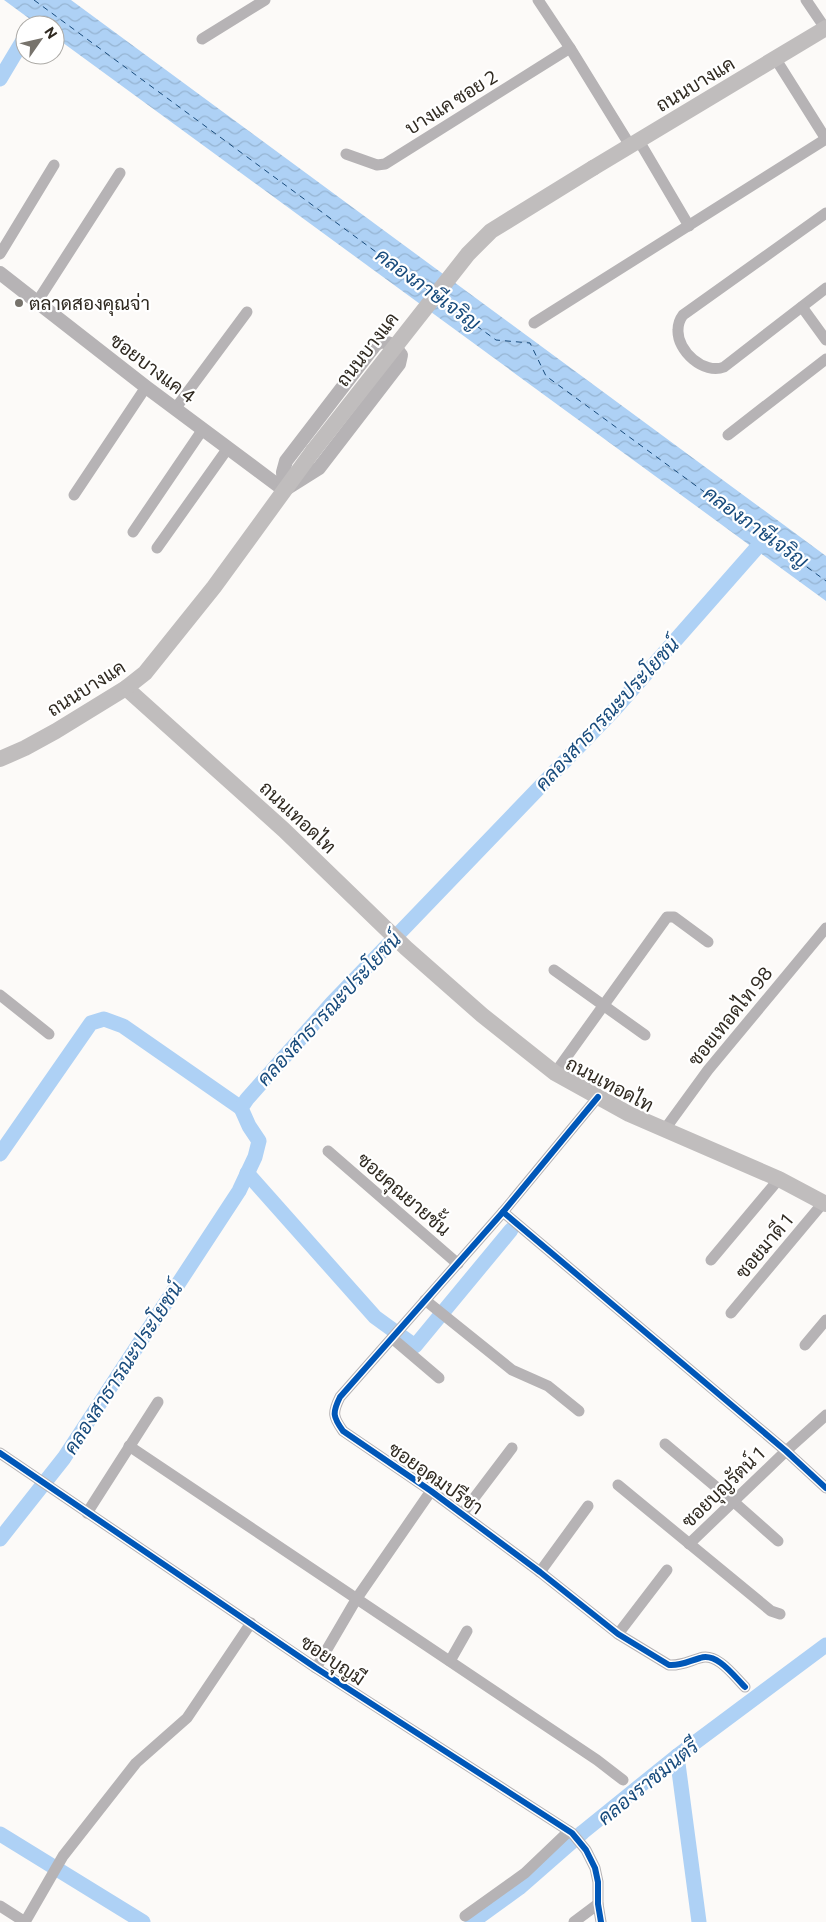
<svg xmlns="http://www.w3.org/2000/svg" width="826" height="1922" font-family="Commissioner,Sarabun,sans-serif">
<defs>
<pattern id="water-waves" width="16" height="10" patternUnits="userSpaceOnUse" patternTransform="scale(1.25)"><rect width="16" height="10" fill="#aed1f5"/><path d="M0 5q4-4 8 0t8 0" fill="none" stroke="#96b4d2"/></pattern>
</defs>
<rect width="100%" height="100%" fill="#fcfaf8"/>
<path fill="url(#water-waves)" d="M 4,0 L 71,0 L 826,556 L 826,601 L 55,37 L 55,25 L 38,25 Z"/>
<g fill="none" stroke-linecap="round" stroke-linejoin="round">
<g stroke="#aed1f5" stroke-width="15">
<path d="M 0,79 L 25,37"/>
<path d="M 0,1154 L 91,1023 L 104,1019 L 123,1026 L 241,1108"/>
<path d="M 247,1173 L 375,1317 L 415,1346 L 511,1230"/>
<path d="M 0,1539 L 64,1458 L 239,1191 L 255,1157 L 259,1141 L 249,1126 L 241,1108 L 247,1099 L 332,1003 L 614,710 L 768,535"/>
<path d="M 677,1756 L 699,1922"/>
<path d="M 0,1834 L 143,1922"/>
<path d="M 472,1922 L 519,1888 L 583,1832 L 677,1756 L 826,1645"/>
</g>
<g stroke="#184b7c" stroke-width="1" stroke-dasharray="6 5" stroke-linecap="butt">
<path d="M 34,0 L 429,291"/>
<path d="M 441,300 L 496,340 L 530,343 L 546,376 L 826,581"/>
</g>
<g stroke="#b6b3b5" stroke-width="11">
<path d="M 538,0 L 570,48 L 631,147"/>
<path d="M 806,0 L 825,28"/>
<path d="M 202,39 L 265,0"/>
<path d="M 775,58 L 826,139"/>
<path d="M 639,141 L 689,226"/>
<path d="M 346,154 L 377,165 L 385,164 L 570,48"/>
<path d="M 826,213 L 683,315 C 680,319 678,324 678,330 C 677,351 704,375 724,367 L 826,288"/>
<path d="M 0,254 L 54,165"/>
<path d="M 37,302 L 120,173"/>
<path d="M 802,307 L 826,340"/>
<path d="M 534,323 L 826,139"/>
<path d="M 175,409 L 247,312"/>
<path d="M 728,435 L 826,359"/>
<path d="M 74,495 L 146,387"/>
<path d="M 133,532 L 203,429"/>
<path d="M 157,548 L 228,448"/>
<path d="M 554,970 L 645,1035"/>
<path d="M 0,995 L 49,1034"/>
<path d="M 555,1073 L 667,917 L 674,917 L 708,942"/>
<path d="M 598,1097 L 503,1212 L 340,1397 C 332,1413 333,1417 343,1431 L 431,1491 L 540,1572 L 618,1634 L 669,1665 C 681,1666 689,1661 700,1658 C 717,1652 734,1676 745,1687"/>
<path d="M 665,1129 L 708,1070 L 826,928"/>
<path d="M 328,1151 L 458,1264"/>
<path d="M 503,1212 L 786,1451 L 826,1488"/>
<path d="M 711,1260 L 779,1179"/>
<path d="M 425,1300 L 512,1370 L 548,1386 L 579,1411"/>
<path d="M 731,1313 L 823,1203"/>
<path d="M 392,1338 L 439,1378"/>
<path d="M 805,1345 L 826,1320"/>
<path d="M 665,1444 L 734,1502 L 778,1541"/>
<path d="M 129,1446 L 597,1760 L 623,1780"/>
<path d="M 0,1453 L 316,1668 L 572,1833 L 586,1850 L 595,1868 L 598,1882 L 598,1904 L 601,1922"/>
<path d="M 618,1485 L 771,1611 L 780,1614"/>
<path d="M 87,1513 L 158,1402"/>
<path d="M 462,1514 L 512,1448"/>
<path d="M 689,1544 L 786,1451 L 826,1415"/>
<path d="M 540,1572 L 588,1506"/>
<path d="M 618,1634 L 667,1570"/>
<path d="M 450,1661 L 467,1631"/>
<path d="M 316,1668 L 357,1598 L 431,1491"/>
<path d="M 0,1906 L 25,1922"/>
<path d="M 465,1916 L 525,1873 L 569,1831"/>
<path d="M 25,1922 L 63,1856 L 136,1763 L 187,1718 L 251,1623"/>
<path d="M 574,1922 L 598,1904"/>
</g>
<g stroke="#b6b3b5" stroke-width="14">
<path d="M 0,273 L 146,387 L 284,490"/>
<path d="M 381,341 C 391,343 397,348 401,355 L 399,364 L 319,468 L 284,490 L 283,472 L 286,461 L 375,345 Z"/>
</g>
<g stroke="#c0bdbd" stroke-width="16">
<path d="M 593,168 L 826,28"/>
<path d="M 126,688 L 284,830 L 406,948 L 482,1015 L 555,1073 L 629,1114 L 779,1179 L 826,1204"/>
<path d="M 0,759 L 25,748 L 56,731 L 126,688 L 145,673 L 214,587 L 313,451"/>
</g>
<path stroke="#c0bdbd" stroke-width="16" d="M 313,451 L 468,254 L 491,231 L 593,168"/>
<g stroke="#fff" stroke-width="9">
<g id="cycleway">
<path d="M 598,1097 L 503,1212 L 340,1397 C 332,1413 333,1417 343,1431 L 431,1491 L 540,1572 L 618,1634 L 669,1665 C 681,1666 689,1661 700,1658 C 717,1652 734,1676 745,1687"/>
<path d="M 503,1212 L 786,1451 L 826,1488"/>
<path d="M 0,1453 L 316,1668 L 572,1833 L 586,1850 L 595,1868 L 598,1882 L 598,1904 L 601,1922"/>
</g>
</g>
<use href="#cycleway" stroke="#0057b8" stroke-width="6"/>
</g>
<circle fill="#77736c" stroke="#fff" stroke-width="2" cx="19" cy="303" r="5"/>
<g text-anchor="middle" stroke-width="4.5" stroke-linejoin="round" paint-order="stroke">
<g font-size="19" fill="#302a21" stroke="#fff">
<text transform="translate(695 84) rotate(-31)" y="7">ถนนบางแค</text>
<text transform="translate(451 102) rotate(-32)" y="7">บางแค ซอย 2</text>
<text transform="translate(367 349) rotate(-52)" y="7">ถนนบางแค</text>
<text transform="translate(153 368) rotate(37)" y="7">ซอยบางแค 4</text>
<text transform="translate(86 688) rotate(-32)" y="7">ถนนบางแค</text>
<text transform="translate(298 817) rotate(43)" y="7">ถนนเทอดไท</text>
<text transform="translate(730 1016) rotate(-51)" y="7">ซอยเทอดไท 98</text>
<text transform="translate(610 1084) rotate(28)" y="7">ถนนเทอดไท</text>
<text transform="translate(404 1194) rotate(41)" y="7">ซอยคุณยายชั้น</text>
<text transform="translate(764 1246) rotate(-50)" y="7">ซอยมาดี 1</text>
<text transform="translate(436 1478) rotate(35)" y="7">ซอยอุดมปรีชา</text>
<text transform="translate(723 1487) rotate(-44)" y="7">ซอยบุญรัตน์ 1</text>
<text transform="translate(333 1660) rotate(34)" y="7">ซอยบุญมี</text>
</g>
<g font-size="19" fill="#302a21" stroke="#fff" text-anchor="start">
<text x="29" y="310">ตลาดสองคุณจ่า</text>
</g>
<g font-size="20" font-style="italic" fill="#184b7c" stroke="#fff">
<text transform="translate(428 289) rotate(36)" y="7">คลองภาษีเจริญ</text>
<text transform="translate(756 527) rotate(36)" y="7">คลองภาษีเจริญ</text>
<text transform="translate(607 714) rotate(-47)" y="7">คลองสาธารณะประโยชน์</text>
<text transform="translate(329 1009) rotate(-47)" y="7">คลองสาธารณะประโยชน์</text>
<text transform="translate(123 1368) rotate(-57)" y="7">คลองสาธารณะประโยชน์</text>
<text transform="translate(648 1782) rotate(-39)" y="7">คลองราชมนตรี</text>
</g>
</g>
<g transform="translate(40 40) rotate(56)"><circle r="24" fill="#ffffff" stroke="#acaaa6"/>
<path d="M0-4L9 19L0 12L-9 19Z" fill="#77736c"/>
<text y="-8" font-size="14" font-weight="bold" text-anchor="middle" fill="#302a21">N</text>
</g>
</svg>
